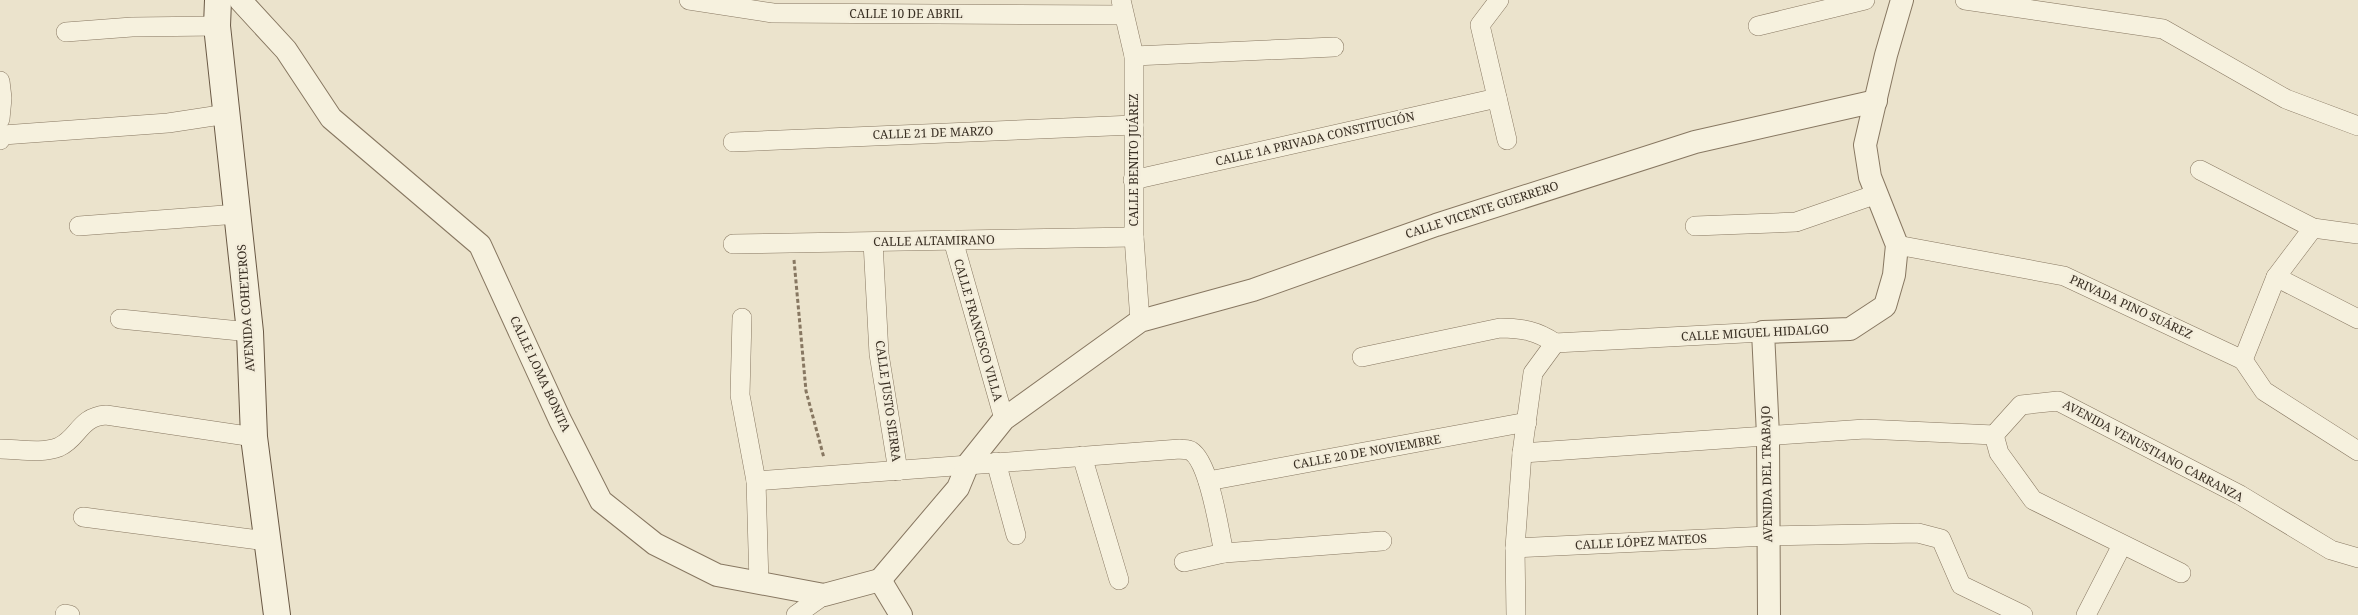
<svg xmlns="http://www.w3.org/2000/svg" width="2358" height="615" font-family="'Noto Serif',serif">
<rect width="100%" height="100%" fill="#ebe3cc"/>
<g fill="none" stroke-linecap="round" stroke-linejoin="round">
<g stroke="#877761" stroke-width="20">
<g id="minor">
<path d="M 689,0 L 773,13 L 1123,15"/>
<path d="M 1121,0 L 1134,56 L 1134,237 L 1140,321"/>
<path d="M 1499,0 L 1480,25 L 1507,140"/>
<path d="M 1965,0 L 2163,29 L 2286,99 L 2358,126"/>
<path d="M 1758,26 L 1865,0"/>
<path d="M 66,32 L 132,27 L 217,26"/>
<path d="M 1134,56 L 1334,47"/>
<path d="M 0,81 L 2,98 L 0,119"/>
<path d="M 0,140 L 3,135 L 168,123 L 227,114"/>
<path d="M 733,142 L 1134,125"/>
<path d="M 2200,170 L 2313,228 L 2358,234"/>
<path d="M 1133,180 L 1497,98"/>
<path d="M 79,226 L 238,214"/>
<path d="M 1695,226 L 1796,222 L 1877,194"/>
<path d="M 953,240 L 1004,419"/>
<path d="M 873,242 L 879,354 L 898,471"/>
<path d="M 733,244 L 1134,237"/>
<path d="M 1897,245 L 2064,276 L 2243,360"/>
<path d="M 2276,277 L 2358,319"/>
<path d="M 742,318 L 740,395 L 756,481 L 759,583"/>
<path d="M 120,319 L 250,332"/>
<path d="M 1555,343 L 1763,332"/>
<path d="M 1362,357 L 1500,328 C 1522,328 1537,331 1555,343"/>
<path d="M 2243,360 L 2276,277 L 2313,228"/>
<path d="M 2243,360 L 2264,391 L 2358,451"/>
<path d="M 1994,435 L 1999,453 L 2033,500 L 2181,573"/>
<path d="M 0,449 C 18,449 42,454 59,447 C 79,438 79,417 106,415 L 254,437"/>
<path d="M 1522,453 L 1865,429 L 1994,435 L 2021,405 L 2058,401 L 2240,495 L 2331,550 L 2358,558"/>
<path d="M 1082,456 L 1119,580"/>
<path d="M 996,462 L 1016,535"/>
<path d="M 756,481 L 1180,449 C 1183,450 1188,449 1191,451 C 1210,463 1219,531 1224,553"/>
<path d="M 1208,481 L 1527,422"/>
<path d="M 83,517 L 267,541"/>
<path d="M 1515,548 L 1768,536 L 1918,533 L 1941,539 L 1961,585 L 2023,615"/>
<path d="M 1184,562 L 1224,553 L 1382,541"/>
<path d="M 65,614 L 70,615"/>
<path d="M 796,615 L 824,595"/>
<path d="M 1516,615 L 1515,548 L 1522,453 L 1533,373 L 1555,343"/>
<path d="M 2086,615 L 2122,545"/>
</g>
</g>
<g stroke="#877761" stroke-width="24">
<g id="tertiary">
<path d="M 240,0 L 286,50 L 331,118 L 480,245 L 560,420 L 601,501 L 655,544 L 717,575 L 824,595 L 880,580"/>
<path d="M 880,580 L 958,488 L 968,464 L 1004,419 L 1140,321 L 1253,290 L 1436,225 L 1695,142 L 1876,101"/>
<path d="M 880,580 L 901,615"/>
<path d="M 1769,615 L 1768,435 L 1763,332 L 1850,329 L 1885,306 L 1894,275 L 1897,245 L 1870,177 L 1865,145 L 1886,55 L 1902,0"/>
</g>
</g>
<g stroke="#695844" stroke-width="28">
<path id="secondary" d="M 218,0 L 217,26 L 250,332 L 254,437 L 277,615"/>
</g>
<path stroke="#877761" stroke-width="3" stroke-dasharray="4 2.5" stroke-linecap="butt" d="M 794,260 L 806,391 L 824,458"/>
<use href="#minor" stroke="#f6f1de" stroke-width="19"/>
<use href="#tertiary" stroke="#f6f1de" stroke-width="22"/>
<use href="#secondary" stroke="#f6f1de" stroke-width="26"/>
</g>
<g text-anchor="middle" stroke-width="4.5" stroke-linejoin="round" paint-order="stroke">
<g font-size="12" fill="#392f23" stroke="#f3eddb">
<text x="906" y="18">CALLE 10 DE ABRIL</text>
<text transform="translate(933 133) rotate(-2)" y="4">CALLE 21 DE MARZO</text>
<text transform="translate(1315 139) rotate(-13)" y="4">CALLE 1A PRIVADA CONSTITUCIÓN</text>
<text transform="translate(1134 160) rotate(-90)" y="4">CALLE BENITO JUÁREZ</text>
<text transform="translate(1482 210) rotate(-18)" y="4">CALLE VICENTE GUERRERO</text>
<text transform="translate(934 241) rotate(-1)" y="4">CALLE ALTAMIRANO</text>
<text transform="translate(2131 307) rotate(25)" y="4">PRIVADA PINO SUÁREZ</text>
<text transform="translate(246 308) rotate(-94)" y="4">AVENIDA COHETEROS</text>
<text transform="translate(978 330) rotate(74)" y="4">CALLE FRANCISCO VILLA</text>
<text transform="translate(1755 333) rotate(-3)" y="4">CALLE MIGUEL HIDALGO</text>
<text transform="translate(540 374) rotate(65)" y="4">CALLE LOMA BONITA</text>
<text transform="translate(888 401) rotate(82)" y="4">CALLE JUSTO SIERRA</text>
<text transform="translate(2153 451) rotate(28)" y="4">AVENIDA VENUSTIANO CARRANZA</text>
<text transform="translate(1367 452) rotate(-10)" y="4">CALLE 20 DE NOVIEMBRE</text>
<text transform="translate(1767 474) rotate(-91)" y="4">AVENIDA DEL TRABAJO</text>
<text transform="translate(1641 542) rotate(-3)" y="4">CALLE LÓPEZ MATEOS</text>
</g>
</g>
</svg>
